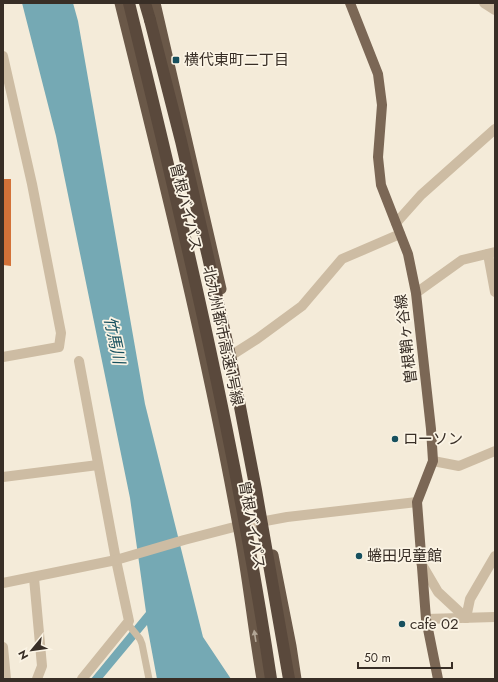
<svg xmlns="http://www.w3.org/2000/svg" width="498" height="682" font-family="Jost,'Noto Sans JP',sans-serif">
<rect width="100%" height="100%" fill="#f4ebd9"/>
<path fill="#75a9b4" d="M 22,3 L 73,3 L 78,21 L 145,404 L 203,637 L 231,679 L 157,679 L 147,625 L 102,679 L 91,679 L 146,612 L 130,498 L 56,136 Z"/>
<path fill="#d37238" d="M 3,179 L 11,179 L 11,266 L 3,265 Z"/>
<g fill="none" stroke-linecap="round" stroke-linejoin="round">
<path stroke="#cdbca3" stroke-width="7" d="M 127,623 L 140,639 L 142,644 L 149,679"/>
<g stroke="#cdbca3" stroke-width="10">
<path d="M 484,3 L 495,10"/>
<path d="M 396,223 L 421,195 L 495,129"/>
<path d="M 488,254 L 495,292"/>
<path d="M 235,353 L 257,339 L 302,306 L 342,259 L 400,234"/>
<path d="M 79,361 L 116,560 L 129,621 L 82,679"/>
<path d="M 433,461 L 459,466 L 495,451"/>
<path d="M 3,477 L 98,465"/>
<path d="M 421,563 L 438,592 L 466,618"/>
<path d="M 34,578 L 42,666 L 37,679"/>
<path d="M 3,583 L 116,560 L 184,540 L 238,526 L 287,517 L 417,502"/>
<path d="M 466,618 L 470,599 L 495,556"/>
<path d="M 426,619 L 495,617"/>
<path d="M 3,647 L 6,679"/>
</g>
<g stroke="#cdbca3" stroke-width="10">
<path d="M 3,56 L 32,184 L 61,333 L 59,347 L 3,357"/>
<path d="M 416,293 L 462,260 L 495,252"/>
</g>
<path stroke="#7b6755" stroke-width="10" d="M 350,3 L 378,74 L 382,105 L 378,157 L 381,185 L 408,254 L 416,293 L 431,429 L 433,461 L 417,502 L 426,619 L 438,679"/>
<g stroke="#6a5848" stroke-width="11">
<path d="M 120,3 C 163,176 206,349 238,525 C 248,576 253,628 262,679"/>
<path d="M 155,3 L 221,289"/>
<path d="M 273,555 L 291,646 L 296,679"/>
</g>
<path stroke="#5a493c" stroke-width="12" d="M 145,3 L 150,20"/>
<g stroke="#5a493c" stroke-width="12">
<path d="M 129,3 C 184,227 237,451 271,679"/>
<path d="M 150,20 L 181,141 L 208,257 L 231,360 L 256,490 L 289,679"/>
</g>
</g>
<defs><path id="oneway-solid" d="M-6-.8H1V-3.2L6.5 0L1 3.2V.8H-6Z"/></defs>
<use fill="#b2a696" href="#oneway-solid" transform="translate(255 636) rotate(-99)"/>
<g fill="#17505e" stroke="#fbf4e5" stroke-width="1.5">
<rect x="172" y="56" width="8" height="8" rx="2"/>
<circle cx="395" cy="439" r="4"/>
<circle cx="359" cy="556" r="4"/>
<circle cx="402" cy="624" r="4"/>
</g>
<g text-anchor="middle" stroke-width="3.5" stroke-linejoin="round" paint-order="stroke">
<g font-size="15" fill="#382e26" stroke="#fbf4e5" text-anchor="start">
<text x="184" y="65">横代東町二丁目</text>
<text x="403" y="444">ローソン</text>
<text x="367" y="561">蜷田児童館</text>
<text x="410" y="629">cafe 02</text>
</g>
<g font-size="15" fill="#382e26" stroke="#fbf4e5">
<text transform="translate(186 207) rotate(76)" y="5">曽根バイパス</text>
<text transform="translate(223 336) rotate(78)" y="5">北九州都市高速1号線</text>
<text transform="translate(406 339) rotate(-97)" y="5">曽根鞘ヶ谷線</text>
<text transform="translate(252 525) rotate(80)" y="5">曽根バイパス</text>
</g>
<g font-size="16" font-style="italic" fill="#17505e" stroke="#fbf4e5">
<text transform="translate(115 340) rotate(78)" y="6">竹馬川</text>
</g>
</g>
<rect width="498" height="682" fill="none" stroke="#382e26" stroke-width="8"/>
<g transform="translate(32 650) rotate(241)" stroke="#fbf4e5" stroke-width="3" paint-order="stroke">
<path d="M0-3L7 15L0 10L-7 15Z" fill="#382e26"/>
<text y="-6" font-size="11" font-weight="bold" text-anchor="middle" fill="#382e26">N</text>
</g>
<path d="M358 662v6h94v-6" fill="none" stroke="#382e26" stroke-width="2"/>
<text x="364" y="662" font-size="12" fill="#382e26" stroke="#fbf4e5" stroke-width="3" paint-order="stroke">50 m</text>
</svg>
